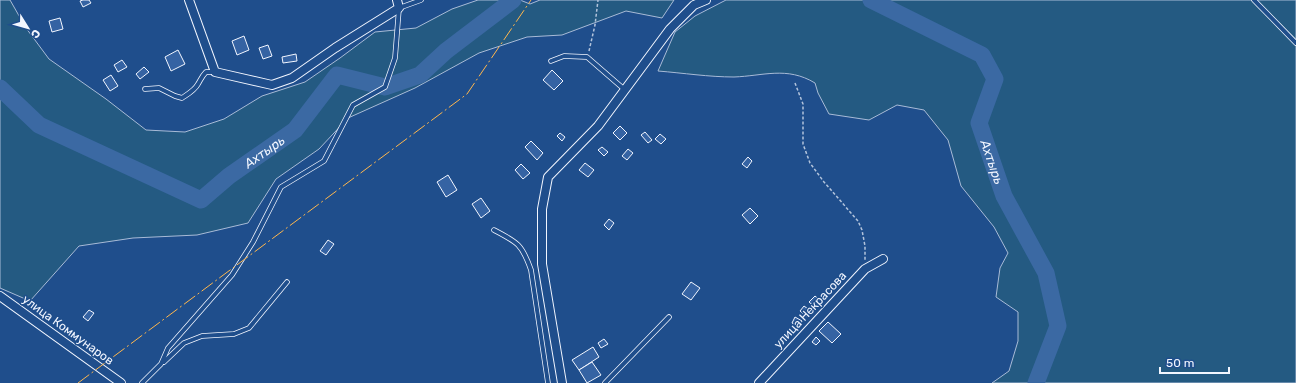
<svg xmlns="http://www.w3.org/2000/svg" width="1296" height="383" font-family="Rubik,sans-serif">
<rect width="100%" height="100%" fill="#1f4e8c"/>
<g fill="#245a82" stroke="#a8bbd7">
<path d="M 0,0 L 10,0 L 26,28 L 49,59 L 106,99 L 146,130 L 185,132 L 224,119 L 262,96 L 305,82 L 340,58 L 375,32 L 416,28 L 452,9 L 478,0 L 520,0 L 530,4 L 540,0 L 674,0 L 662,18 L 626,11 L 562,35 L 527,37 L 479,53 L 415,88 L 348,118 L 319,149 L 276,179 L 248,223 L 197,235 L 133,238 L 79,246 L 30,301 L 0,288 Z"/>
<path d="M 726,0 L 1296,0 L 1296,383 L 992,383 L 1009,371 L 1018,341 L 1018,312 L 996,297 L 1000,268 L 1008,253 L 994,227 L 961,186 L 948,140 L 924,110 L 897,105 L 869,120 L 829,114 L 818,93 L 815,83 C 787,66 763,76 734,77 C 709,77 683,73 658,71 L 675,32 L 695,16 Z"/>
</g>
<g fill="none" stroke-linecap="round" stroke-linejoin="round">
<g stroke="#3b69a3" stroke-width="17">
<path id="s1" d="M 871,0 L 982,55 L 995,79 L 979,123 L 1004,196 L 1046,273 L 1058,326 L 1036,383"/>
<path id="s2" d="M 0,88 L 39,125 L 201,200 L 229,176 L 295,130 L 337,75 L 385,87 L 420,75 L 446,51 L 513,0"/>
</g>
</g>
<g fill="#3563a3" stroke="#f2f6ff">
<path d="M 83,0 L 89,0 L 91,3 L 83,7 L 80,1 Z"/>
<path d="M 60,18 L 63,29 L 52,32 L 49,21 Z"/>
<path d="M 244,36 L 249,50 L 237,55 L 232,41 Z"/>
<path d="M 268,45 L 272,56 L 263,59 L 259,48 Z"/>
<path d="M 178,50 L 185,64 L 171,71 L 165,57 Z"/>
<path d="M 296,54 L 297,61 L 283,63 L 282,57 Z"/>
<path d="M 122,60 L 127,67 L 118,72 L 114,65 Z"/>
<path d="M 144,67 L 149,72 L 140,79 L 136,74 Z"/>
<path d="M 552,70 L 563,81 L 554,90 L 543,80 Z"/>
<path d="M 111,75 L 118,86 L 110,91 L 103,80 Z"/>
<path d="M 620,126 L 627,133 L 620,140 L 613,133 Z"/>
<path d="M 645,132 L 652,140 L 648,143 L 641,135 Z"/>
<path d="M 560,133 L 565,137 L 562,141 L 557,136 Z"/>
<path d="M 660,134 L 666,139 L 661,144 L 655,139 Z"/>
<path d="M 531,141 L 543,153 L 537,160 L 525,147 Z"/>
<path d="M 602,147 L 608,152 L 604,156 L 598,150 Z"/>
<path d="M 628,149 L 633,153 L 627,160 L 622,156 Z"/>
<path d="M 748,157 L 752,161 L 747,168 L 742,164 Z"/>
<path d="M 585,163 L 594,170 L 588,177 L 579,170 Z"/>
<path d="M 521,164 L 530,173 L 523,179 L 515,170 Z"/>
<path d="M 448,175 L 457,190 L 446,197 L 437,182 Z"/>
<path d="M 481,198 L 490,211 L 481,218 L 472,204 Z"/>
<path d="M 750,208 L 758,216 L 750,224 L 742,215 Z"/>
<path d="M 609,219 L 614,223 L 609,230 L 604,225 Z"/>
<path d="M 328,240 L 334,244 L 326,255 L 320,251 Z"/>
<path d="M 691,282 L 700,288 L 691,300 L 682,294 Z"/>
<path d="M 815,296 L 822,302 L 816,308 L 809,302 Z"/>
<path d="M 804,306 L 812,312 L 807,317 L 800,311 Z"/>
<path d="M 89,310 L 94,313 L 88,321 L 83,317 Z"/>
<path d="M 795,317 L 802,321 L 799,327 L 792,323 Z"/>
<path d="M 828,322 L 841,334 L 832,343 L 819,331 Z"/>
<path d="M 816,337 L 820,341 L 816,345 L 812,342 Z"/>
<path d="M 604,339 L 608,344 L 601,348 L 598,343 Z"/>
<path d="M 593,347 L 599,357 L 579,370 L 572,360 Z"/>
<path d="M 592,362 L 601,375 L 587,383 L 579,370 Z"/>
</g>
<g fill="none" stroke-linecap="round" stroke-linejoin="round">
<g stroke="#f2f6ff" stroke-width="5.5">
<g id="service">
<path d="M 1254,0 L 1296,43"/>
<path d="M 551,61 L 564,56 L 587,57 L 625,90"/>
<path d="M 145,89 L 159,88 L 175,96 L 182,98 C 188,94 195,90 198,84 C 201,79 202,76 206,72 L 215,72"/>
<path d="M 494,230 C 517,242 522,244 531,270 L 548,383"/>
<path d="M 164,362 L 184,343 L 202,336 L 234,334 L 249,328 L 287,282"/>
<path d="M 142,383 L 161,364 L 168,348 L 232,275 L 253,242 L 281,187 L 324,161 L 353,105 L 385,87 L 395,58 L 399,8 L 421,0"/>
<path d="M 605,383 L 669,317"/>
</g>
</g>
<g stroke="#f2f6ff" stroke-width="10">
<g id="minor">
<path d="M 189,0 L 215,72 L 272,85 L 292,78 L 335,48 L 399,8 L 397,0"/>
<path d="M 0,296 L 121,383"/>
<path d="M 562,383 L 542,264 L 542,209 L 548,177 L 598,126 L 670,29 L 694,5 L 706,0"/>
<path d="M 759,383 L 865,269 L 883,259"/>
</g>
</g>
<g stroke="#b3c4dc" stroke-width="1.5" stroke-dasharray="3 2" stroke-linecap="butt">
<path d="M 589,51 L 595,25 L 598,0"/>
<path d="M 795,83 L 803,104 L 803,144 L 810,163 L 824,182 L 858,221 L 862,230 L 865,246 L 865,260"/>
</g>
<use href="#service" stroke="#1f4e8c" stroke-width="4"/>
<use href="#minor" stroke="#1f4e8c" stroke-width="8"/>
<path stroke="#ffb74d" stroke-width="1" stroke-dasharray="14 3 2 3" stroke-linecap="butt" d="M 78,383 L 467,94 L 531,0"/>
</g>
<g text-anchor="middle" stroke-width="3" stroke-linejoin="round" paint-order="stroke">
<g font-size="12" fill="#f2f6ff" stroke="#1f4e8c">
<text transform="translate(810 310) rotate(-47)" y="4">улица Некрасова</text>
<text transform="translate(68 330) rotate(36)" y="4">улица Коммунаров</text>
</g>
<g font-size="13" font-style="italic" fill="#f2f6ff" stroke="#1f4e8c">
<text dy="5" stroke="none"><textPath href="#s2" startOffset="312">Ахтырь</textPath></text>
<text dy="5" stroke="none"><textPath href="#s1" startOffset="239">Ахтырь</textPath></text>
</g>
</g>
<g transform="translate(28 28) rotate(127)" stroke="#1f4e8c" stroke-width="3" paint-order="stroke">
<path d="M0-3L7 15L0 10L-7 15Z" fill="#f2f6ff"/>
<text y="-6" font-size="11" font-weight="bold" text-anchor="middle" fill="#f2f6ff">С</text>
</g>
<path d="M1160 367v6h69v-6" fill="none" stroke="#f2f6ff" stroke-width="2"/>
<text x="1166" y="367" font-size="12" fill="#f2f6ff" stroke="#1f4e8c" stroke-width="3" paint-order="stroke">50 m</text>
</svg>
